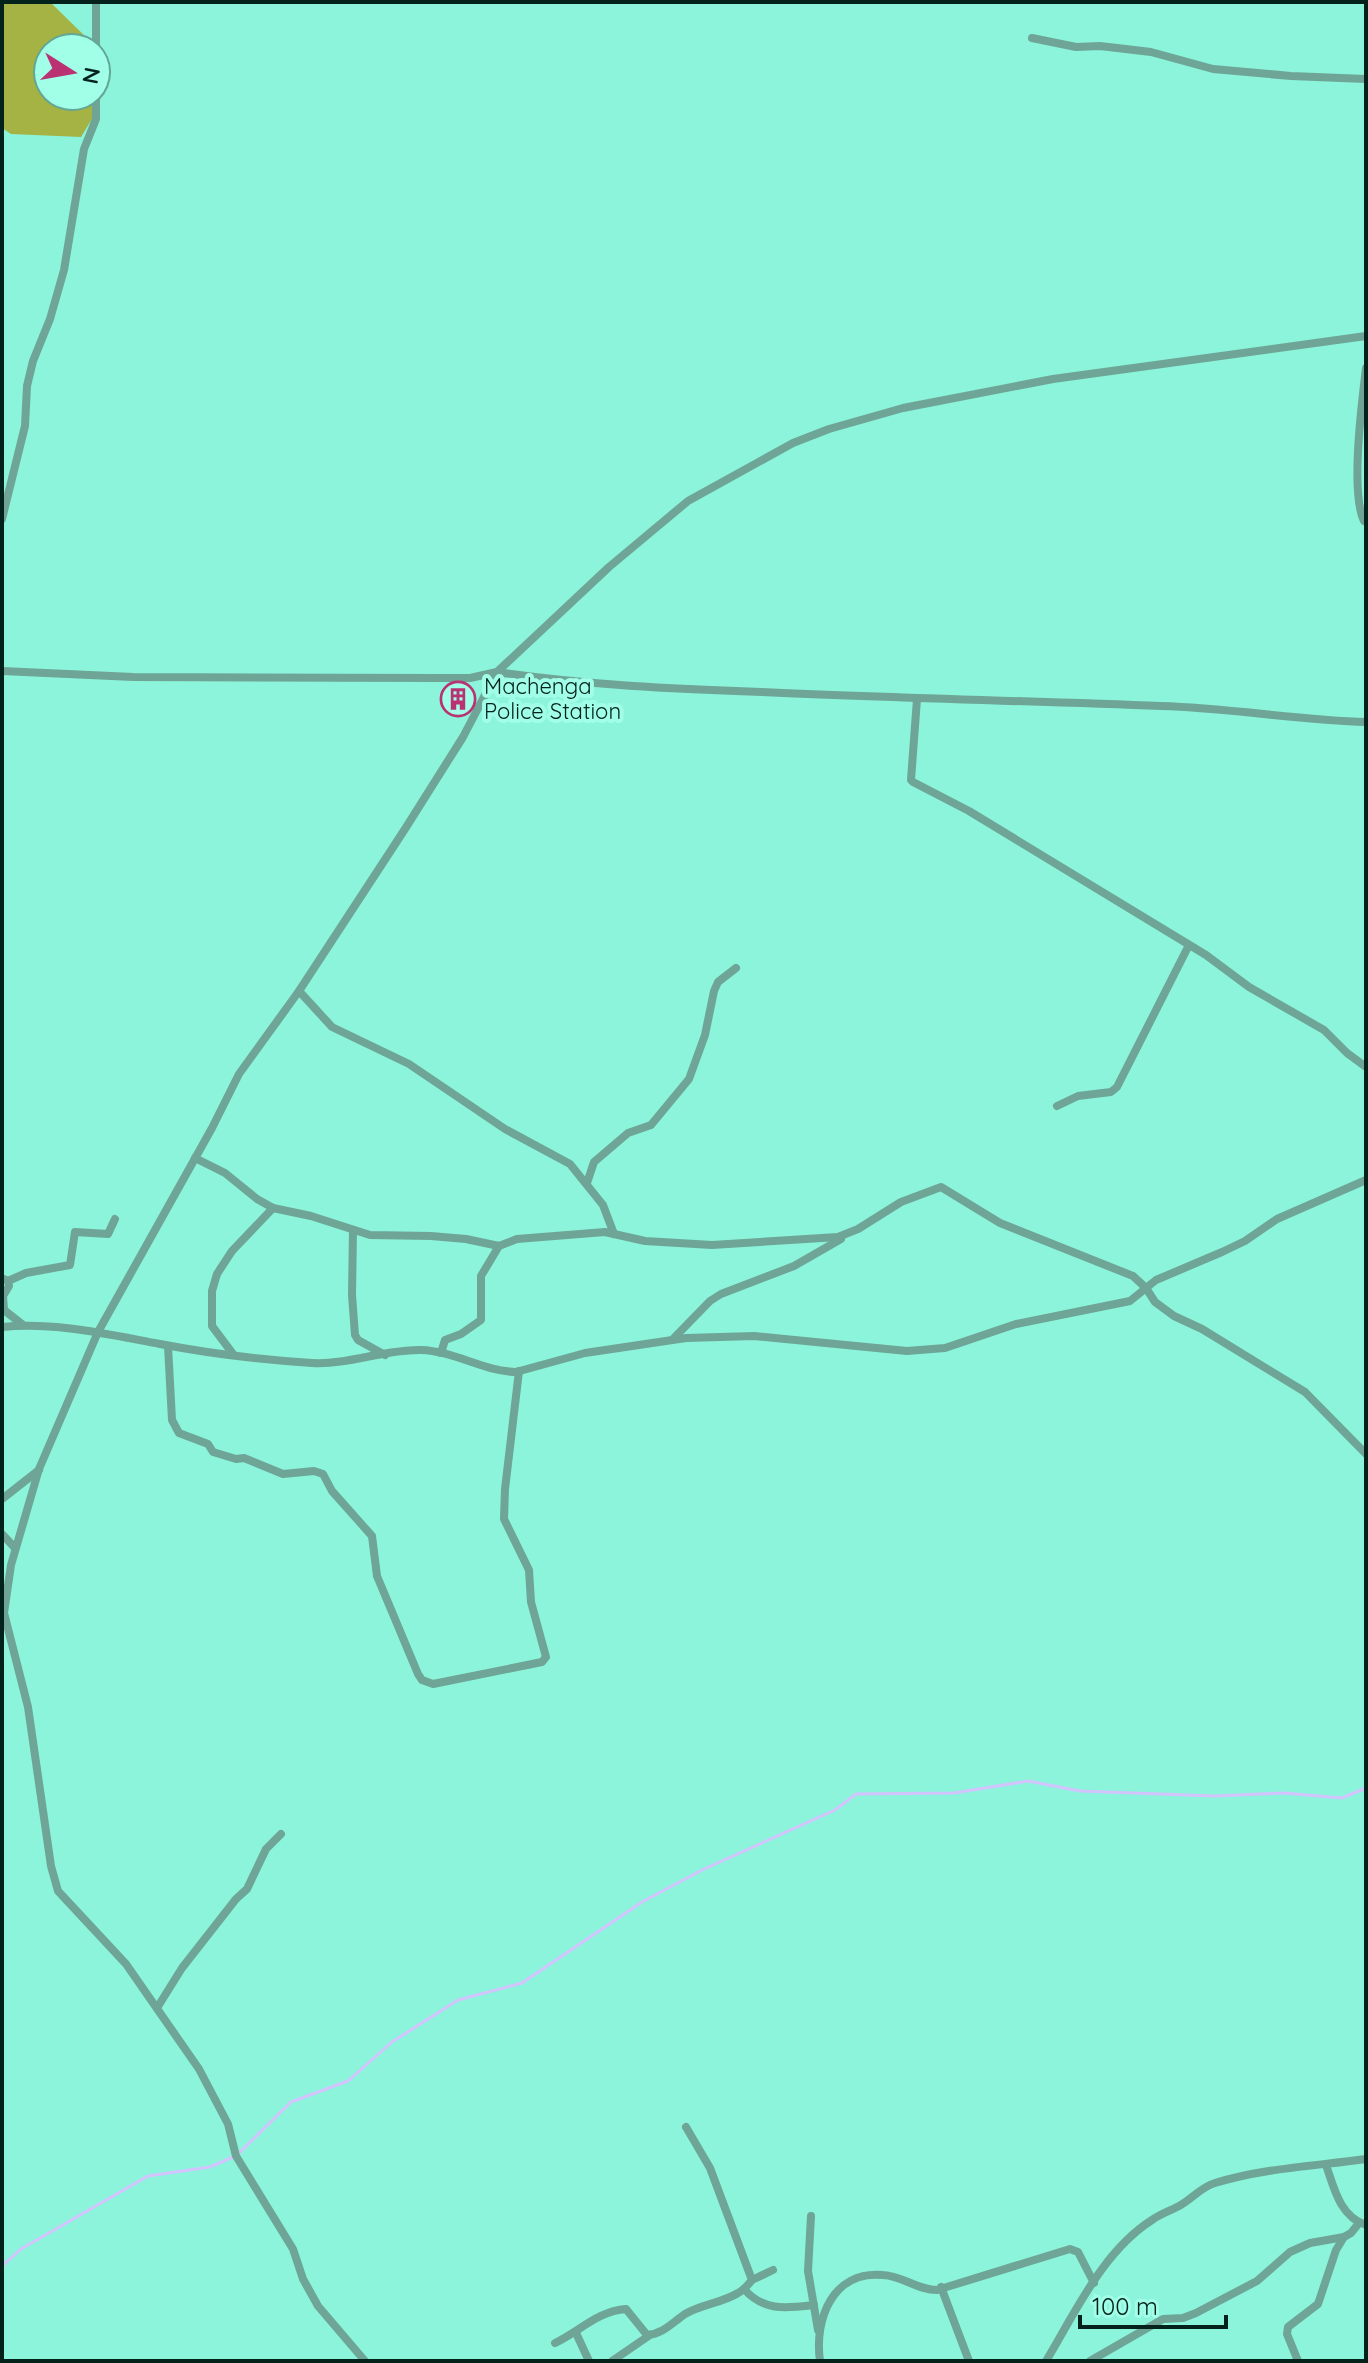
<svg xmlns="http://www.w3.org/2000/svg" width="1368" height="2363" font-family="Quicksand,sans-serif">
<rect width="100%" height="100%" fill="#a1fee7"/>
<path fill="#8bf4db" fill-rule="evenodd" d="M 2,2 L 1366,2 L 1366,2361 L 2,2361 ZM 48,48 L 96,48 L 96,96 L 48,96 Z"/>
<path fill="#a4b343" d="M 2,2 L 50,2 L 92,43 L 92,48 L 48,48 L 48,96 L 92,96 L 92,119 L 81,137 L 11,134 L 2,128 Z"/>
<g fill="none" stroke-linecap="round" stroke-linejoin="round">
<g stroke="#d3c4fe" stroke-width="3">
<path d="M 239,2153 L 291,2102 L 348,2081 L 392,2042 L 458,2000 L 522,1983 L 642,1902 L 702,1870 L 835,1810 L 856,1794 L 954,1793 L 1028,1781 L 1080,1791 L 1214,1796 L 1284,1793 L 1342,1798 L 1366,1788"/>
<path d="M 2,2266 L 21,2249 L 148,2176 L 210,2167 L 233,2157"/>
</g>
<g stroke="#6ea597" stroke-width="8">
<path d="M 1032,38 L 1076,47 L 1100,46 L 1151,52 L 1213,69 L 1291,76 L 1366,79"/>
<path d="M 2,519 L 25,426 L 27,386 L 33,361 L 50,319 L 64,270 L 84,149 L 96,119 L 96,2"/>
<path d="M 1364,521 C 1350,492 1362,402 1366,368"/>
<path d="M 2,671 L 133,677 L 437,678 L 470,678 L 497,672 L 609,567 L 688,501 L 793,443 L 829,429 L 903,408 L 1053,379 L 1366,336"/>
<path d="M 917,699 L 911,780 L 913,782 L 969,811 L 1206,955 L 1249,987 L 1324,1030 L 1347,1053 L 1366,1067"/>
<path d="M 299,991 L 332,1027 L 409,1064 L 505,1129 L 570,1164 L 603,1205 L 614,1234"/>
<path d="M 1057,1106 L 1078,1096 L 1111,1092 L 1117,1087 L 1189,945"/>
<path d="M 195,1158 L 225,1173 L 257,1199 L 273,1208 L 311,1216 L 370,1235 L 431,1236 L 466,1239 L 499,1246 L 517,1239 L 605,1232 L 645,1241 L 712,1245 L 838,1237 L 858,1229 L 901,1202 L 941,1187 L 1000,1223 L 1133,1276 L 1146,1288 L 1155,1302 L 1174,1316 L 1202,1329 L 1305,1392 L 1366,1454"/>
<path d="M 587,1183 L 594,1162 L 628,1133 L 651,1125 L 689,1079 L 705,1035 L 714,991 L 718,982 L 736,968"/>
<path d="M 353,1230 L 352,1295 L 355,1335 L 358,1340 L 385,1355"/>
<path d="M 2,1278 L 8,1281 L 9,1286 L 3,1296 L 4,1310 L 23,1325"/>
<path d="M 8,1281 L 26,1273 L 70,1265 L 75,1232 L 108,1234 L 115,1219"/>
<path d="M 2,1327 C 56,1322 106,1334 160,1344 C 207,1353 264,1360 312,1363 C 349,1365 385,1349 421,1350 C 454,1351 483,1371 516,1372 L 585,1353 L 686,1338 L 754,1336 L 907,1351 L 945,1348 L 1016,1324 L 1130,1301 L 1156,1280 L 1222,1252 L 1245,1241 L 1277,1219 L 1366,1180"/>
<path d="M 673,1339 L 710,1301 L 721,1294 L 794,1266 L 841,1239"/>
<path d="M 168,1346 L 172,1420 L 179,1433 L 208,1444 L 213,1452 L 236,1459 L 244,1458 L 283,1474 L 314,1471 L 323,1474 L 332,1491 L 372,1536 L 377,1576 L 418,1674 L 422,1680 L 433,1684 L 542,1662 L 546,1657 L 531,1602 L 529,1570 L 504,1519 L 505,1489 L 519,1371"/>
<path d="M 441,1353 L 445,1340 L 461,1334 L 481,1320 L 481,1276 L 499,1246"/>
<path d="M 233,1354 L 212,1326 L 212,1291 L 217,1274 L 232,1251 L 273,1208"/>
<path d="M 2,1499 L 39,1470"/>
<path d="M 2,1534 L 15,1548"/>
<path d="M 157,2008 L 182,1968 L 236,1899 L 247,1889 L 266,1849 L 281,1834"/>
<path d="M 1326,2165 C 1334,2188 1340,2217 1366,2225"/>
<path d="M 811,2216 L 808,2271 L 818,2330"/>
<path d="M 752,2280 L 773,2270"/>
<path d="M 941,2287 L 969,2361"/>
<path d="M 744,2289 C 764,2312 787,2308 814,2305"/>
<path d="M 576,2333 L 589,2361"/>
<path d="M 555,2343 C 580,2331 598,2311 626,2309 L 647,2335 C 663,2334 672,2323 685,2314 C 702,2304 722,2303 738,2293 C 744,2290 748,2285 752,2280 L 710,2168 L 686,2127"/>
<path d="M 365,2361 L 318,2306 L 303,2279 L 293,2249 L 236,2156 L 228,2124 L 199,2069 L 126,1964 L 58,1891 L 51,1866 L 28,1707 L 4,1613 L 11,1565 L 39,1469 L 98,1332 L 212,1128 L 239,1074 L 299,991 L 405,829 L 463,737 L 497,672 C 585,685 674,689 762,692 C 895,698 1028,701 1161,706 C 1230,708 1297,720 1366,722"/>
<path d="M 612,2361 L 650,2335"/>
<path d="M 820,2361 C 814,2319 833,2270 883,2275 C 903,2276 917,2290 937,2290 L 1070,2249 L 1078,2252 L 1094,2283"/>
<path d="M 1046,2361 C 1075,2313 1103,2251 1152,2220 C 1160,2214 1170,2211 1179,2206 C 1192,2199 1201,2187 1215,2183 C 1264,2168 1316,2166 1366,2159"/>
<path d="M 1090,2361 L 1163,2319 L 1183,2318 L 1196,2313 L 1257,2281 L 1290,2252 L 1310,2243 L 1344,2237 L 1351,2233 L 1359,2223"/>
<path d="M 1298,2361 L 1287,2334 L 1288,2327 L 1318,2304 L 1336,2250 L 1344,2237"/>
</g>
</g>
<defs>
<g id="building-ring" transform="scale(1.8)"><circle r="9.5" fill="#a1fee7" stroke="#ba3272" stroke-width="1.5"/><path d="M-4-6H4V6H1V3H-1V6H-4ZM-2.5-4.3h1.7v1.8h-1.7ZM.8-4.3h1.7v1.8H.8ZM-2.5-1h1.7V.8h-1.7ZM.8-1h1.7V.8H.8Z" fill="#ba3272"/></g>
</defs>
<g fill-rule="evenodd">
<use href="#building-ring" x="458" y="699"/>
</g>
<g text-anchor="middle" stroke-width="8" stroke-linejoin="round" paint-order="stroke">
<g font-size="22" fill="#04221c" stroke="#a1fee7" text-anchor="start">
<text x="484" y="694">Machenga<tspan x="484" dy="25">Police Station</tspan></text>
</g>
</g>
<rect width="1368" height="2363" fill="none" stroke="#04221c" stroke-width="8"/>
<g transform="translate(72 72) rotate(101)"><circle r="38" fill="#a1fee7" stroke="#62a696" stroke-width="2"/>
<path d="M0-6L14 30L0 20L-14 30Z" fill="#ba3272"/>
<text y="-12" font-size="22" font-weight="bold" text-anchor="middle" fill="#04221c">N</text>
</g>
<path d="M1080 2315v12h146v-12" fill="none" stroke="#04221c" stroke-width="4"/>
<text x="1092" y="2315" font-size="24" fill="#04221c" stroke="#a1fee7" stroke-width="6" paint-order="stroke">100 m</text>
</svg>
